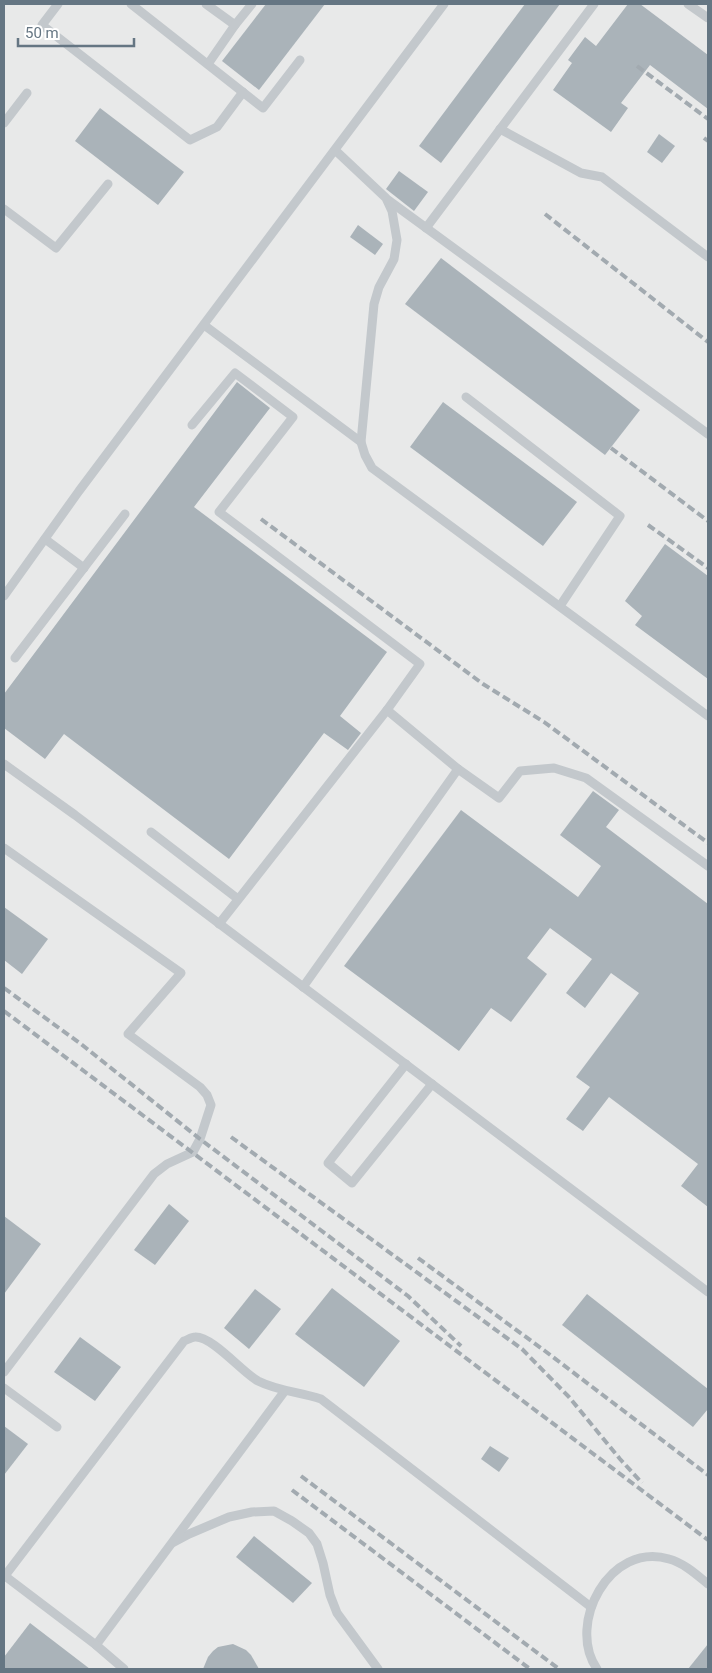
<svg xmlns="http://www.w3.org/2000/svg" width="712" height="1673" font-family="Roboto,sans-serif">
<rect width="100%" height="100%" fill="#fafaf8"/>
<rect fill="#e8e9e9" x="4" y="4" width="704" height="1665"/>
<g fill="#aab3b9">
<path d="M 266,4 L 325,4 L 259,90 L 222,61 Z"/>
<path d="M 525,4 L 560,4 L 441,163 L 419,146 Z"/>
<path d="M 628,4 L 640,4 L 708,55 L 708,109 L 650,65 L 621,103 L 628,108 L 611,132 L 553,90 L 572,63 L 568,60 L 585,37 L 596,46 Z"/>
<path d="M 100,108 L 184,172 L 158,205 L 75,141 Z"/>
<path d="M 659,134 L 675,146 L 662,163 L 647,152 Z"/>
<path d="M 399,171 L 428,192 L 414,211 L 386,189 Z"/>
<path d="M 358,225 L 383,244 L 375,255 L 350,237 Z"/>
<path d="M 441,258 L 640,410 L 605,455 L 405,304 Z"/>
<path d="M 237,382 L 270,408 L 194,507 L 387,652 L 340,716 L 361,733 L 348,750 L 324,733 L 229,859 L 64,734 L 45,759 L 4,728 L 4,694 Z"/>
<path d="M 443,402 L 577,502 L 543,546 L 410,447 Z"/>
<path d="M 665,544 L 708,576 L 708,679 L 635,625 L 642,616 L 625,601 Z"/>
<path d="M 593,791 L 619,810 L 606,827 L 708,904 L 708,1207 L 681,1186 L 698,1164 L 609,1097 L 583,1131 L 566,1119 L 590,1087 L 576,1077 L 639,993 L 611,973 L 585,1008 L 566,993 L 592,959 L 550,928 L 527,958 L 547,974 L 511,1022 L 491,1008 L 459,1051 L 344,966 L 461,810 L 578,897 L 601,866 L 560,835 Z"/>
<path d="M 4,907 L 48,939 L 22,974 L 4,960 Z"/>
<path d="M 169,1204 L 189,1221 L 155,1265 L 134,1250 Z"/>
<path d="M 4,1216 L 41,1244 L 4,1294 Z"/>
<path d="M 332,1288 L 400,1341 L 364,1387 L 295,1334 Z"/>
<path d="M 255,1289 L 281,1309 L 249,1349 L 224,1328 Z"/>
<path d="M 587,1294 L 708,1389 L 708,1409 L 693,1427 L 562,1325 Z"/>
<path d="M 80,1337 L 121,1367 L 95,1401 L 54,1372 Z"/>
<path d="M 4,1426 L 28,1444 L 4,1475 Z"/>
<path d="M 490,1446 L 509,1458 L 499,1472 L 481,1459 Z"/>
<path d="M 254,1536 L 312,1583 L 293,1603 L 236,1557 Z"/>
<path d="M 30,1623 L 90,1669 L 4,1669 L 4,1657 Z"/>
<path d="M 233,1644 L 246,1650 L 251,1655 L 259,1669 L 203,1669 L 208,1657 L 213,1651 L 218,1647 Z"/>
<path d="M 708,1644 L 708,1669 L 688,1669 Z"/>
</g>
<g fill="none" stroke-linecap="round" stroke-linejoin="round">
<g stroke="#c3c8cc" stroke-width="9">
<path d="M 58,4 L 42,25 L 190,140 L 217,127 L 243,92"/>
<path d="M 131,4 L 263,108 L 300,60"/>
<path d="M 206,4 L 235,25 L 208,64"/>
<path d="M 688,4 L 708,18"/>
<path d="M 235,25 L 252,4"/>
<path d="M 4,123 L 27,93"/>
<path d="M 500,129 L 581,173 L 602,177 L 708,257"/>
<path d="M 335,150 L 386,198 L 392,211 L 397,240 L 394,259 L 379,287 L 374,304 L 361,442 L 365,455 L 372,468 L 708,716"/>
<path d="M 388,200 L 708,434"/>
<path d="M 4,209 L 56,248 L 108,184"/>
<path d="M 426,228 L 594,4"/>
<path d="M 204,325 L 361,442"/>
<path d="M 466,397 L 620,516 L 560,606"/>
<path d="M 192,425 L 235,373 L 293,417 L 219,512 L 420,664 L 387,710 L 458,769"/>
<path d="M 45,539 L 84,568"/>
<path d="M 4,596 L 79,491 L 444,4"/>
<path d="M 15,658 L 125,514"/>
<path d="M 4,764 L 75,815 L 708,1292"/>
<path d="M 151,832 L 238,899"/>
<path d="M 4,848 L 181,973 L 128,1034 L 200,1087 L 207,1095 L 211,1105 L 200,1139 L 193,1152 L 167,1164 L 154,1174 L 4,1372"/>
<path d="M 219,924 L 387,710"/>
<path d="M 303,987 L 458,769 L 499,798 L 520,771 L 554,768 L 586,778 L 708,866"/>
<path d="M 406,1064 L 328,1163 L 352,1183 L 432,1084"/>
<path d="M 4,1388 L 57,1427"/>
<path d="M 174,1542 L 189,1534 L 229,1517 L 252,1512 L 274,1511 L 292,1521 L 309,1533 L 317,1544 L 323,1563 L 330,1595 L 337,1613 L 378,1669"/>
<path d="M 5,1576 L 96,1645 L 284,1392"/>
<path d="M 4,1577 L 184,1341 C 187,1340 192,1337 195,1337 C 212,1336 242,1372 258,1381 C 278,1391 299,1392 321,1399 L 591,1607"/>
<path d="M 96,1645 L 124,1669"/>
<path d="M 597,1669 C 566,1624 610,1541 669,1559 C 684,1563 697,1575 708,1584"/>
</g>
<g stroke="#a2aab0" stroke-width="4" stroke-dasharray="8 4" stroke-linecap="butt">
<path d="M 637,66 L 708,119"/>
<path d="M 704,138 L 708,141"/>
<path d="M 545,214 L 708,342"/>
<path d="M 611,448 L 708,521"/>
<path d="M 261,519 L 483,684 L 544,722 L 708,843"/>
<path d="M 648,525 L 708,568"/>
<path d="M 4,988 L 81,1044 L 200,1139 L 408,1296 L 461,1346"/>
<path d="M 4,1011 L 708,1540"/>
<path d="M 231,1137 L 522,1349 L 569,1397 L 620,1459 L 642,1483"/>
<path d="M 418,1258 L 545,1351 L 708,1475"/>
<path d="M 301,1476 L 559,1669"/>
<path d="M 292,1490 L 530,1669"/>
</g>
</g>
<rect width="712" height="1673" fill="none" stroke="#657683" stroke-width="10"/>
<path d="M18 38v8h116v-8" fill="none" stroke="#657683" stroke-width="2.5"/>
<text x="25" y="38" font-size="15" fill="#657683" stroke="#ffffff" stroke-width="4" paint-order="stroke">50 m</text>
</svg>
